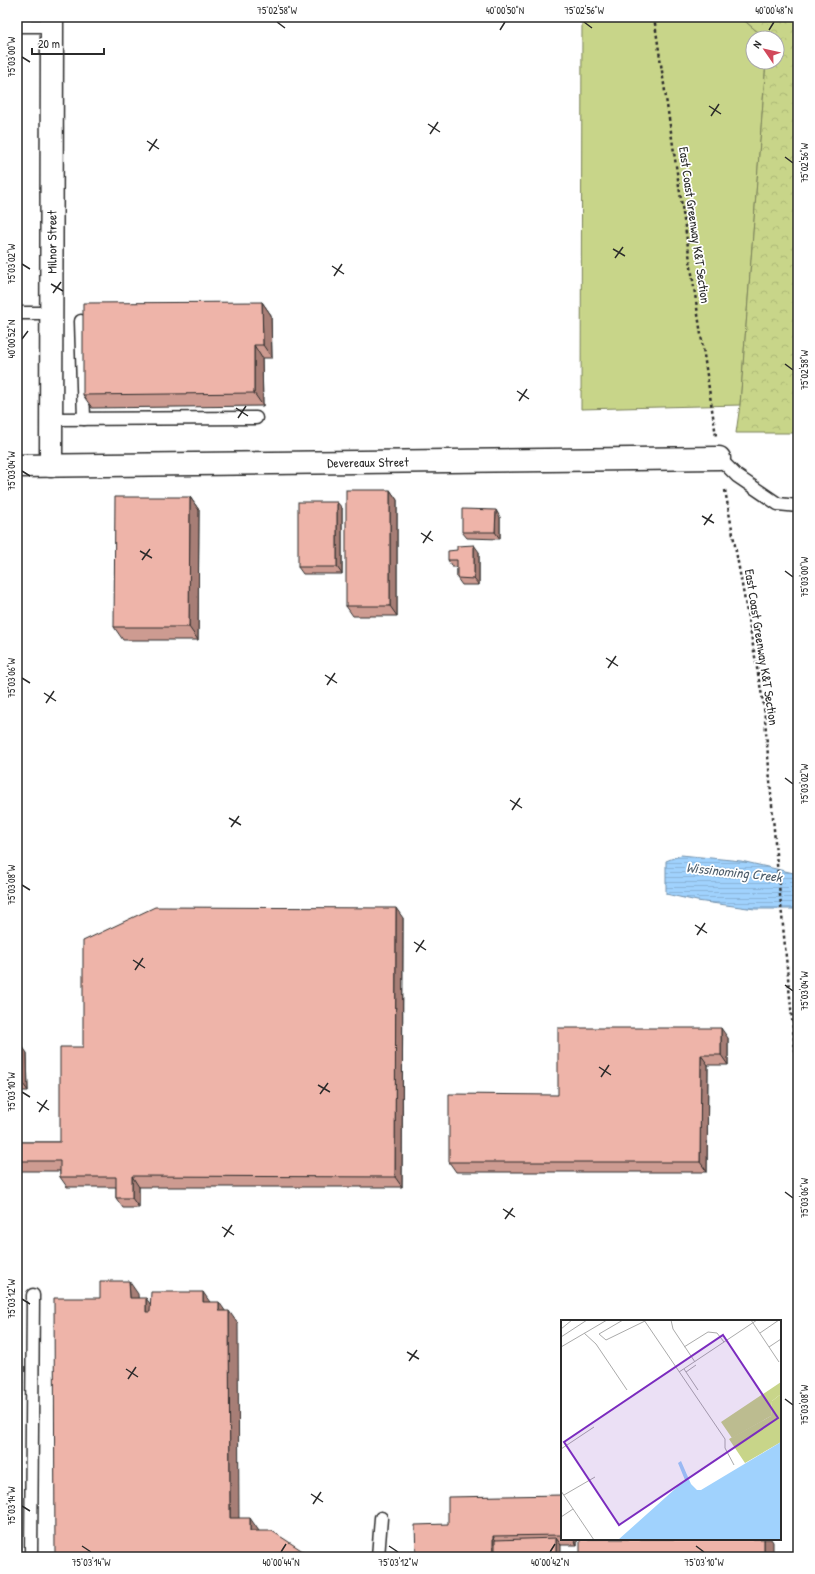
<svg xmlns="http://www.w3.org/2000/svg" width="815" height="1574" font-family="'Patrick Hand',sans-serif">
<defs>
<pattern id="forest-crowns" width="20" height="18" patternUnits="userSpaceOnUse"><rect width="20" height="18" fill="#c8d589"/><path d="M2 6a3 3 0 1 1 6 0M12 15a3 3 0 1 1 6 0" fill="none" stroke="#acb776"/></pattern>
<pattern id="water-rules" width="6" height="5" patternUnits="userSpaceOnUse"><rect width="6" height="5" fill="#a0d2fd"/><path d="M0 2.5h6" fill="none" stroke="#8ab4d9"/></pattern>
</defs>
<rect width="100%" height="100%" fill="#fff"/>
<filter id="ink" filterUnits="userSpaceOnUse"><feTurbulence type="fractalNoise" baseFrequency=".025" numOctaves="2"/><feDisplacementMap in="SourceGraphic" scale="8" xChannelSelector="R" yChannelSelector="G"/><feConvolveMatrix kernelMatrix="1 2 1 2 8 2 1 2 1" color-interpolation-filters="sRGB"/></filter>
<g filter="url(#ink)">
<path fill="#c8d589" stroke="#7a805a" d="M 582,17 L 740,17 L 765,38 L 753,38 L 753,62 L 766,62 L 740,405 L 581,409 Z"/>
<path fill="url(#forest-crowns)" stroke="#7a805a" d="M 740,17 L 798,17 L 798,433 L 736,433 L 740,405 L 766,62 L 777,62 L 777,38 L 765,38 Z"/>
<path fill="url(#water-rules)" stroke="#718fa9" d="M 681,855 L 741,861 L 798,874 L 798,909 L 755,909 L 697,901 L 666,894 L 666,861 Z"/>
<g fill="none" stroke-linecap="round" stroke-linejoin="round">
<g stroke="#2b2b2b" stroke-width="15">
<g id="lane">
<path d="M 17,26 L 52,26"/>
<path d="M 17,313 L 51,313"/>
<path d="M 81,321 L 84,419"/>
<path d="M 51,419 L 256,418"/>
<path d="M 719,458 L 737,476 L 778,504 L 798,506"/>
<path d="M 31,1557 L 33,1295"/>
<path d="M 378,1557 L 381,1518"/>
</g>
</g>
<g stroke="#2b2b2b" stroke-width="25">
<g id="street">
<path id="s1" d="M 17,466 L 719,458"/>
<path id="s2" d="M 51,466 L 52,17"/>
</g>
</g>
<g stroke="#2b2b2b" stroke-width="2.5" stroke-dasharray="3 3" stroke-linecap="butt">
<path d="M 654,17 L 716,436"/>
<path d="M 725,490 L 764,707 L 776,854 L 798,1080"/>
</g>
<use href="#lane" stroke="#fff" stroke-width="12"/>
<use href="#street" stroke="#fff" stroke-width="22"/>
</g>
<g fill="#cd9b91" stroke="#2b2b2b">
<path d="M 262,302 L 271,315 L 272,358 L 262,358 L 263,406 L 92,408 L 83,395 Z"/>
<path d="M 390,490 L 397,500 L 397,616 L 353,616 L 346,606 Z"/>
<path d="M 190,497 L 199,510 L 198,640 L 123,640 L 114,627 Z"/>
<path d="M 342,508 L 342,574 L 303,574 L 298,567 Z"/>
<path d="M 500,517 L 500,539 L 467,538 L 462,532 Z"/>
<path d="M 479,552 L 479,585 L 462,585 L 457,578 L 457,567 L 452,567 L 448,560 Z"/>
<path d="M 403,918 L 402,1187 L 139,1187 L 139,1208 L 123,1208 L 116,1198 L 116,1187 L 67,1187 L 60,1177 L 60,1171 L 17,1171 L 17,1142 L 60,1142 L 83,1047 Z"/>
<path d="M 728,1038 L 728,1065 L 708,1065 L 707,1172 L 456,1172 L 449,1162 Z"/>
<path d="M 17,1043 L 27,1053 L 28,1091 L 17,1091 Z"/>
<path d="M 562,1495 L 562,1539 L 577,1539 L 577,1545 L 561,1545 L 416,1557 L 448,1524 Z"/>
</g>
<g fill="#a77e76" stroke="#2b2b2b">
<path d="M 262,302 L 271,315 L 272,358 L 263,345 Z"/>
<path d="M 254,345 L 262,358 L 263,406 L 254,393 Z"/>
<path d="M 390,490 L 397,500 L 397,616 L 390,606 Z"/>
<path d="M 190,497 L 199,510 L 198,640 L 189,627 Z"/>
<path d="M 337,502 L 342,508 L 342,574 L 337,567 Z"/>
<path d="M 496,510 L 500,517 L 500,539 L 495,532 Z"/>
<path d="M 474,545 L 479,552 L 479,585 L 474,579 Z"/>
<path d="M 396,908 L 403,918 L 402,1187 L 395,1177 Z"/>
<path d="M 721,1028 L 728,1038 L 728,1065 L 721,1055 Z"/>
<path d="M 20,1043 L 27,1053 L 28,1091 L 21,1081 Z"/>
<path d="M 701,1055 L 708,1065 L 707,1172 L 700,1162 Z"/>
<path d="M 132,1176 L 139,1187 L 139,1208 L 132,1198 Z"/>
<path d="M 129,1281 L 138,1294 L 139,1311 L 130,1298 Z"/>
<path d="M 203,1292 L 212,1305 L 203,1302 Z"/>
<path d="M 146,1298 L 155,1311 L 155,1324 L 146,1312 Z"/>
<path d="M 219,1302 L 228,1315 L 219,1311 Z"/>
<path d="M 229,1311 L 238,1324 L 239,1530 L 230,1518 Z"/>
<path d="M 250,1518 L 259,1531 L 259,1544 L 250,1531 Z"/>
<path d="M 493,1536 L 500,1547 L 500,1557 L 493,1557 Z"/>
<path d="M 556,1538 L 561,1545 L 561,1557 L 556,1557 Z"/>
<path d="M 573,1539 L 577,1539 L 577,1545 Z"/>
<path d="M 764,1539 L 771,1539 L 773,1542 L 773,1557 L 764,1557 Z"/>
</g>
<g fill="#eeb4a9" stroke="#2b2b2b">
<path d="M 262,302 L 263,345 L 254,345 L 254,393 L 83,395 L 83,303 Z"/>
<rect x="346" y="490" width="44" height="116"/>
<path d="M 115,497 L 190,497 L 189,627 L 114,627 Z"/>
<rect x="298" y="502" width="39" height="65"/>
<path d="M 462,509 L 496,510 L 495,532 L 462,532 Z"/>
<path d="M 474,545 L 474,579 L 457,578 L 457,560 L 448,560 L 448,551 L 457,550 L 457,546 Z"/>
<path d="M 155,907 L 396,908 L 395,1177 L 132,1176 L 132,1198 L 116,1198 L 116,1177 L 60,1177 L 60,1161 L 17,1161 L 17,1142 L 60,1142 L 60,1047 L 83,1047 L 83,941 Z"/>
<path d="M 558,1028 L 721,1028 L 721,1055 L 701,1055 L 700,1162 L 449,1162 L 449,1094 L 558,1095 Z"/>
<path d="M 17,1043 L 20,1043 L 21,1081 L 17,1081 Z"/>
<path d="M 100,1281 L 129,1281 L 130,1298 L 146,1298 L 146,1312 L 150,1312 L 151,1292 L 203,1292 L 203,1302 L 219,1302 L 219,1311 L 229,1311 L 230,1518 L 250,1518 L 250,1531 L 272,1531 L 312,1557 L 55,1557 L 54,1298 L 100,1298 Z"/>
<path d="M 562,1495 L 562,1535 L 493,1536 L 493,1557 L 416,1557 L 415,1525 L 448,1524 L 448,1497 Z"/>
<path d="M 556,1538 L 556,1557 L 495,1557 L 495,1540 Z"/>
<rect x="580" y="1539" width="184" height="18"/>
</g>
</g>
<path fill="none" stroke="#2b2b2b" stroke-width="1.5" d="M 277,22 L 285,28M 584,22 L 592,28M 500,30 L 505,22M 769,30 L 774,22M 22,57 L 30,62M 709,106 L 721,114M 711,116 L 719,104M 428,124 L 440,132M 430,134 L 438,122M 147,141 L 159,149M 149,151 L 157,139M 785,157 L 793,163M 613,249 L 625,256M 615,258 L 623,247M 22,264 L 30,269M 332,266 L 344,274M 334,276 L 342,264M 51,284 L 63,291M 53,293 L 61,282M 22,339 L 28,331M 785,364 L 793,370M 517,391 L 529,399M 519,401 L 527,389M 236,408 L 248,416M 238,418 L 246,406M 22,471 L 30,476M 702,516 L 714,523M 704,525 L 712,514M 421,533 L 433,541M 423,543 L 431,531M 140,551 L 152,558M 142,560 L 150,549M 785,571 L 793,577M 606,658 L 618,666M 608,668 L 616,656M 325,675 L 337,683M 22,678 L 30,683M 327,685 L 335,673M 44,693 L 56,701M 46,703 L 54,691M 785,778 L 793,784M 510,800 L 522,808M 512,810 L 520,798M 229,818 L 241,825M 231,827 L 239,816M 22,885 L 30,890M 695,925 L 707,933M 697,935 L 705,923M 414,942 L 426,950M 416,952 L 424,940M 133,960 L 145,968M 135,970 L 143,958M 785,985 L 793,991M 599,1067 L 611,1075M 601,1077 L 609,1065M 318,1085 L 330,1092M 22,1092 L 30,1097M 320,1094 L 328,1083M 37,1102 L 49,1110M 39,1112 L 47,1100M 785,1192 L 793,1198M 503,1209 L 515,1217M 505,1219 L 513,1208M 222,1227 L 234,1235M 224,1237 L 232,1225M 22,1299 L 30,1304M 407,1352 L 419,1359M 409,1361 L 417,1350M 126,1369 L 138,1377M 128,1379 L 136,1367M 785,1399 L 793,1405M 311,1494 L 323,1502M 313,1504 L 321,1492M 22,1506 L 30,1511M 82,1546 L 91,1552M 389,1546 L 398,1552M 696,1546 L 704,1552M 281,1552 L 286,1544M 550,1552 L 555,1544"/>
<g text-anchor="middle" stroke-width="3.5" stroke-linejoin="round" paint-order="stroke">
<g font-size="13" fill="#2b2b2b" stroke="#fff">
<text transform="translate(695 225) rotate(82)" y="5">East Coast Greenway K&amp;T Section</text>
<text dy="5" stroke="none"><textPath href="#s2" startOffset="224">Milnor Street</textPath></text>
<text dy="5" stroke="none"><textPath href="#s1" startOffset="351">Devereaux Street</textPath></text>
<text transform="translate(762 647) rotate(81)" y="5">East Coast Greenway K&amp;T Section</text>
</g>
<g font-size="14" font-style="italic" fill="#4e5d6a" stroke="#fff">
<text transform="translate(734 872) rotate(6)" y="5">Wissinoming Creek</text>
</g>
</g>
<g transform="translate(561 1320)">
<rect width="220" height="220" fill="#fff"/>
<path d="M 220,62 L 220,74 L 211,81 L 210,96 L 171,118 L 160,102 Z" fill="#c8d589"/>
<path d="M 220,74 L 220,122 L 184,143 L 168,119 L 210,96 L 211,81 Z" fill="#c8d589"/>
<path d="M 220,122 L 220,220 L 57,220 L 124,160 L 117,143 L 120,141 L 130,164 L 136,170 L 140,170 Z" fill="#a0d2fd"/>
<path fill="none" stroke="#aaa" stroke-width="1" d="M 62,0 L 38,14 L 45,20 L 84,1M 83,0 L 164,119 L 164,128 L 173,145M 110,0 L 112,9 L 134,42M 190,0 L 218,42M 0,9 L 11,0M 23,13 L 35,24 L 66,70M 199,13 L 218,0M 0,17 L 26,0M 0,27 L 46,0M 123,27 L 147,12 L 156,13 L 163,22M 208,27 L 220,19M 123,49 L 137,70M 118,52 L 196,0M 125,52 L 135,45M 0,129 L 33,107M 0,171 L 33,220M 3,175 L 34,157M 0,197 L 12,189"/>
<path fill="#7b2cbf" fill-opacity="0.15" stroke="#7b2cbf" stroke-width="2" d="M 162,15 L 217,98 L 58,205 L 3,122 Z"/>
<rect width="220" height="220" fill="none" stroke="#2b2b2b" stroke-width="2"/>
</g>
<rect width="815" height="1574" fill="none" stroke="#fff" stroke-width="44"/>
<g transform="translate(765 50) rotate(304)"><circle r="19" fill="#ffffff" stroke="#aaaaaa"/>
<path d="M0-3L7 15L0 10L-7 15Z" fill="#d1495b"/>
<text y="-6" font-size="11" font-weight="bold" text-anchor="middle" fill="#2b2b2b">N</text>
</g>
<path d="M32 48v6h72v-6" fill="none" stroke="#2b2b2b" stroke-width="2"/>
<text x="38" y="48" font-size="12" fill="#2b2b2b" stroke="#ffffff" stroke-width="3" paint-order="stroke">20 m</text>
<rect x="22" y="22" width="771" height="1530" fill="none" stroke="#2b2b2b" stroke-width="1.5"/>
<g font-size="10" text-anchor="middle" fill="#2b2b2b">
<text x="277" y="14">75°02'58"W</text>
<text x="505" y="14">40°00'50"N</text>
<text x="584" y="14">75°02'56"W</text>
<text x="774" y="14">40°00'48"N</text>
<text transform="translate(11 57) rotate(-90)" y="4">75°03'00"W</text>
<text transform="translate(804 163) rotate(-90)" y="4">75°02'56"W</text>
<text transform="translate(11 264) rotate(-90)" y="4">75°03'02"W</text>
<text transform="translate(11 339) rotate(-90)" y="4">40°00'52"N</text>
<text transform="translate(804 370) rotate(-90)" y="4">75°02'58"W</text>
<text transform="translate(11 471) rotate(-90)" y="4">75°03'04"W</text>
<text transform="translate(804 577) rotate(-90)" y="4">75°03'00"W</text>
<text transform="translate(11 678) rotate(-90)" y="4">75°03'06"W</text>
<text transform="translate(804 784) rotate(-90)" y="4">75°03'02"W</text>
<text transform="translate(11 885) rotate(-90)" y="4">75°03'08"W</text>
<text transform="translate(804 991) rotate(-90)" y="4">75°03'04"W</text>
<text transform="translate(11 1092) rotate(-90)" y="4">75°03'10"W</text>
<text transform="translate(804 1198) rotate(-90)" y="4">75°03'06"W</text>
<text transform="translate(11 1299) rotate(-90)" y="4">75°03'12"W</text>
<text transform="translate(804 1405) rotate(-90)" y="4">75°03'08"W</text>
<text transform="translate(11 1506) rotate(-90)" y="4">75°03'14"W</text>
<text x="91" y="1566">75°03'14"W</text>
<text x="281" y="1566">40°00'44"N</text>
<text x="398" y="1566">75°03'12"W</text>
<text x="550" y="1566">40°00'42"N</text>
<text x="704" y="1566">75°03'10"W</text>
</g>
</svg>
